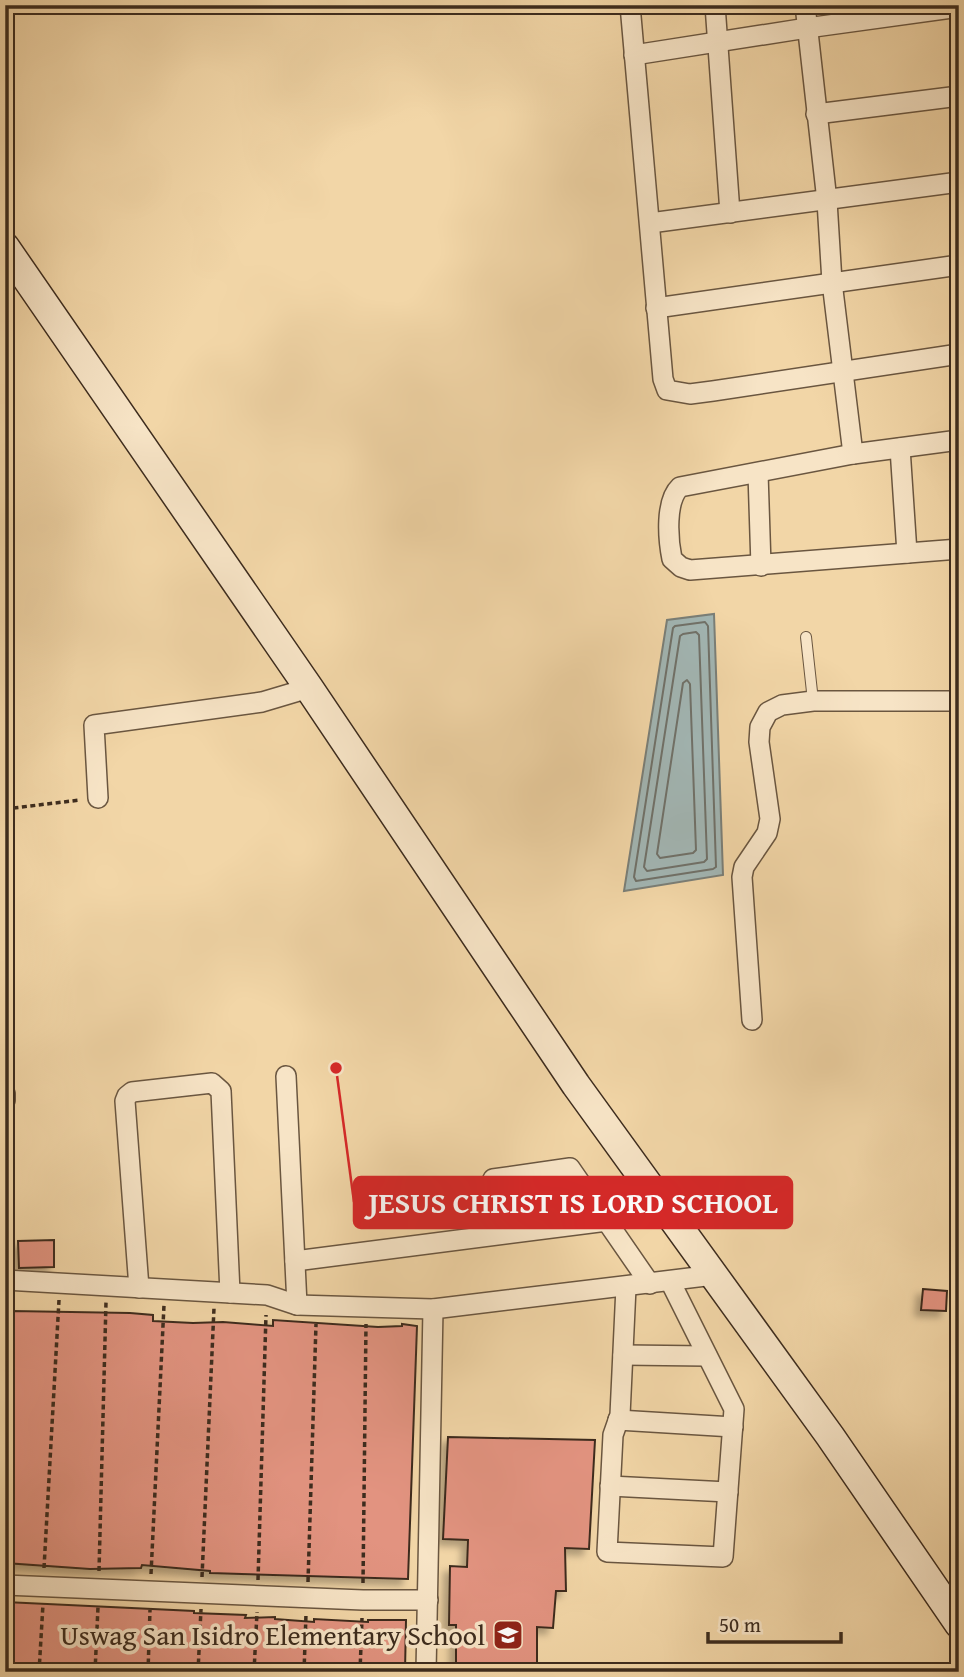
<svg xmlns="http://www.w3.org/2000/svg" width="964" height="1677" font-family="'Gentium Book Plus',serif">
<defs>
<filter id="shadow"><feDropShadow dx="-6" dy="6" stdDeviation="3.5" flood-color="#0004"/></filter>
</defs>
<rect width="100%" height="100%" fill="#f2d6a7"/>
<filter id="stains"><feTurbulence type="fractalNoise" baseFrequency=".00286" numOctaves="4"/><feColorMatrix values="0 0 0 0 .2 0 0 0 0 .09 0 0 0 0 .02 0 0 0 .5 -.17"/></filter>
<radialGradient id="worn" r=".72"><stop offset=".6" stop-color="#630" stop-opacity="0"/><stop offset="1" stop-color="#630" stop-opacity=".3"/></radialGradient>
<path fill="#a2b6b4" stroke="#7a7f78" stroke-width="2" d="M 714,614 L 723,875 L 624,891 L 667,620 Z"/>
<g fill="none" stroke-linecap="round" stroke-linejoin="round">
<g stroke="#707169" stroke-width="2">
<path d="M 705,622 L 708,626 L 716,867 L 713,869 L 636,881 L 634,877 L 673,628 L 675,626 Z"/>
<path d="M 696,632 L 699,635 L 707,859 L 704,862 L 647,871 L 644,867 L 680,636 L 683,634 Z"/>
<path d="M 687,680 L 690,684 L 696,850 L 693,853 L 660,858 L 657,854 L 683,683 Z"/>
</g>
</g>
<g fill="#e29380" stroke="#3d2c1e" stroke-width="2" filter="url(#shadow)">
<path d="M 54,1240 L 54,1267 L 19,1268 L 18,1241 Z"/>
<path d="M 923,1289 L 947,1291 L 946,1311 L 921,1310 Z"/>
<path d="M 12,1311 L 130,1313 L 153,1315 L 153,1321 L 193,1323 L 223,1322 L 273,1326 L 273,1320 L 378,1327 L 402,1326 L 402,1324 L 417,1326 L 408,1579 L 210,1573 L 210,1571 L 142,1565 L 141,1568 L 90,1569 L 5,1563 L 5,1485 Z"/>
<path d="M 448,1437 L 595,1440 L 589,1549 L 565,1548 L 566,1591 L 556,1591 L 553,1628 L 537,1627 L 537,1672 L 456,1672 L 456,1625 L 449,1625 L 450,1566 L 467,1567 L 468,1540 L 443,1539 Z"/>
<path d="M 5,1602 L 194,1611 L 194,1613 L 246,1615 L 245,1618 L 275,1617 L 275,1619 L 314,1622 L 314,1619 L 368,1622 L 368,1620 L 406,1620 L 405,1672 L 5,1672 Z"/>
</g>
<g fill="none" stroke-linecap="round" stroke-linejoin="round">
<g stroke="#6a5640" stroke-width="12">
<path id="lane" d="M 806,637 L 813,701"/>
</g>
<g stroke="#6a5640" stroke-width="22">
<g id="street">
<path d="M 630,5 L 663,379 L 667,390 L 690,394 L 713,391 L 959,354"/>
<path d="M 715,5 L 730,213"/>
<path d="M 805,5 L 827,201 L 832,282 L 853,454"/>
<path d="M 634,55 L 807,28 L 959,7"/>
<path d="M 816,114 L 959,96"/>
<path d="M 650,223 L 959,182"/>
<path d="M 656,308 L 959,265"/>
<path d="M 959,440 L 853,454 L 680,487 C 665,501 668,539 672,559 L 681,567 L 690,570 L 959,549"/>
<path d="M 900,448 L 907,553"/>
<path d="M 758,473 L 761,566"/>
<path d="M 98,798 L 94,725 L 262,702 L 309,688"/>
<path d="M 752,1020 L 742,877 L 744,867 L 767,833 L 770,819 L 759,742 L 760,727 L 768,712 L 782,705 L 813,701 L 959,701"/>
<path d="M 286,1076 L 297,1305"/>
<path d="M 5,1094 L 5,1100"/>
<path d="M 493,1179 L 570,1168 L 650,1284"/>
<path d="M 295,1261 L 607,1221"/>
<path d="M 5,1280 L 267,1295 L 297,1305 L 433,1309 L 714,1275"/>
<path d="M 626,1287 L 620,1415 L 613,1435 L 607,1552 L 723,1557 L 734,1409 L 670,1281"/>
<path d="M 139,1288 L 125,1101 L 127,1096 L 132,1092 L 212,1083 L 221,1091 L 230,1293"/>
<path d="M 623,1355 L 707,1356"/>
<path d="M 618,1420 L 733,1427"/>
<path d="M 610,1486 L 728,1492"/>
<path d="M 5,1585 L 363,1600 L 428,1600"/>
<path d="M 426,1672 L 433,1309"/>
</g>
</g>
<g stroke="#3d2c1e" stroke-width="31">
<path id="secondary" d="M 5,247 L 309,688 L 576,1085 L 830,1436 L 959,1624"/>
</g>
<g stroke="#3d2c1e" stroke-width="3.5" stroke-dasharray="5 3.5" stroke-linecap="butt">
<path d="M 5,809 L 80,800"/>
<path d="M 44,1568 L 59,1300"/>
<path d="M 99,1571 L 106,1302"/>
<path d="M 151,1574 L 164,1305"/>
<path d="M 202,1577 L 214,1308"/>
<path d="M 258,1580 L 266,1315"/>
<path d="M 308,1582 L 316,1324"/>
<path d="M 363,1583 L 366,1324"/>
<path d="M 39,1672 L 43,1604"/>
<path d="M 95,1672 L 98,1607"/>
<path d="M 148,1672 L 150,1610"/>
<path d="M 198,1672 L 201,1609"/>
<path d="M 254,1672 L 257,1612"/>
<path d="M 304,1672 L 306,1614"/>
<path d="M 360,1672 L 362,1618"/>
</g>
<use href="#lane" stroke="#f7e4c6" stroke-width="10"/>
<use href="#street" stroke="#f7e4c6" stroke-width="19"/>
<use href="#secondary" stroke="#f7e4c6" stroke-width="28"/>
</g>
<defs>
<g id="school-square" transform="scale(1.575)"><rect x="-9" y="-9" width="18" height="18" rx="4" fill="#8f2418" stroke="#f7e4c6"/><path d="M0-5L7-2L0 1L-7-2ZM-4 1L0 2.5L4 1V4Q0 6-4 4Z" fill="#fff"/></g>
</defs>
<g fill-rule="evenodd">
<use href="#school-square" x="508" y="1635"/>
</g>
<g text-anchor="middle" stroke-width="7" stroke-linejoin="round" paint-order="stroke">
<g font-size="28" fill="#3d2c1e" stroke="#f7e4c6" text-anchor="end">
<text x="485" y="1645">Uswag San Isidro Elementary School</text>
</g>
</g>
<path fill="none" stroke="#d62828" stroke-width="2.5" d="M336 1068L354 1202"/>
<circle fill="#d62828" stroke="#f7e4c6" stroke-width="2.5" cx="336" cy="1068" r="7"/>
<rect fill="#d62828" stroke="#d62828" stroke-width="2.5" x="354" y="1177" width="438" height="51" rx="7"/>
<g font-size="30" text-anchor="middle" font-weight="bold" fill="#fff">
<text x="573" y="1213">JESUS CHRIST IS LORD SCHOOL</text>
</g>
<rect width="964" height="1677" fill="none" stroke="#f2d6a7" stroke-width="28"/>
<rect x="7" y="7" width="950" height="1663" fill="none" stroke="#3d2c1e" stroke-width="3.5"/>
<rect x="14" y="14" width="936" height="1649" fill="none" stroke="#3d2c1e" stroke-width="2"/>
<path d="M708 1632v10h133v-10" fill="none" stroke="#3d2c1e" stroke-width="3.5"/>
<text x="719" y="1632" font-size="21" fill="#3d2c1e" stroke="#f7e4c6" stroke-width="5" paint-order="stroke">50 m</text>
<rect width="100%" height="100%" filter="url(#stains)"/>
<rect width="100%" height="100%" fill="url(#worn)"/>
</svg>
